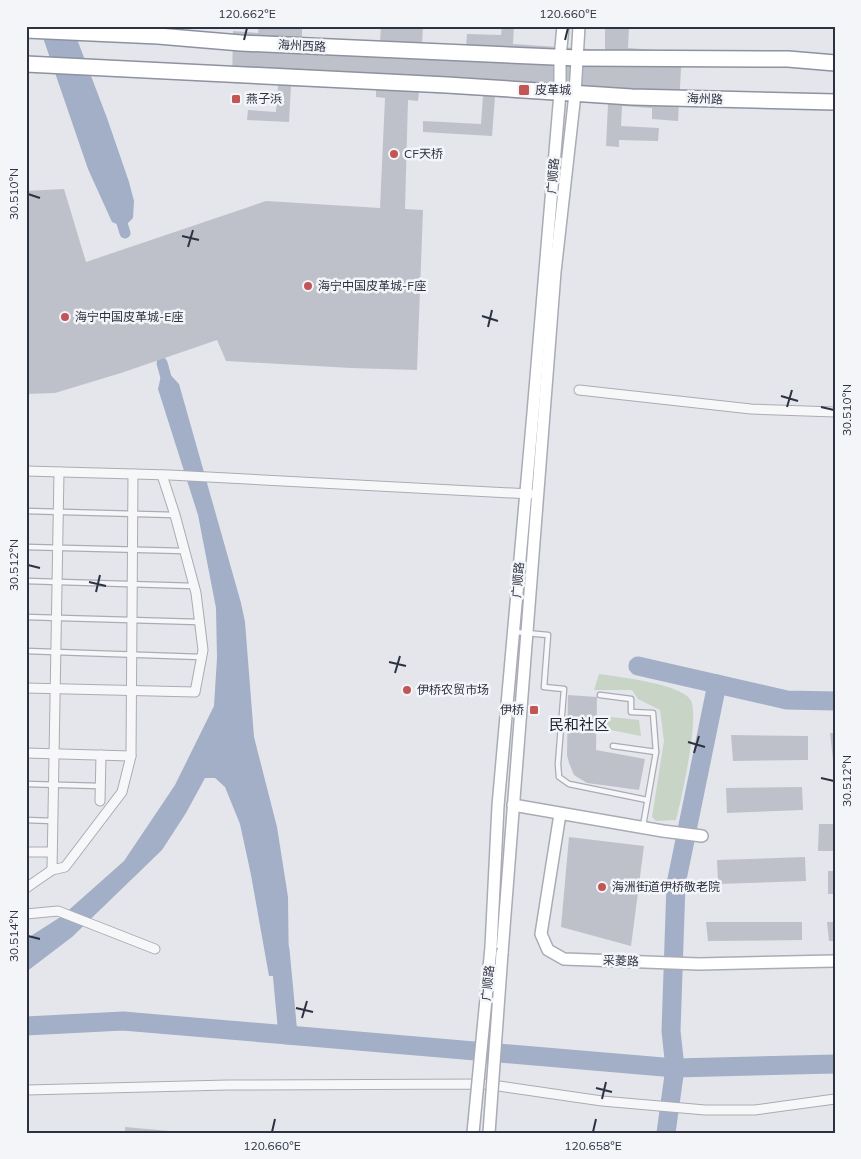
<svg xmlns="http://www.w3.org/2000/svg" width="861" height="1159" font-family="Mulish,'Noto Sans SC',sans-serif">
<rect width="100%" height="100%" fill="#e4e6eb"/>
<g fill="#c7d4c6">
<path d="M 599,674 C 619,677 677,683 690,699 C 701,713 681,801 676,820 L 656,821 L 652,817 L 664,741 L 660,710 L 638,699 L 632,690 L 594,690 Z"/>
<path d="M 602,716 L 639,720 L 641,736 L 601,728 Z"/>
</g>
<g fill="#a2afc7">
<path d="M 39,26 L 72,26 L 107,118 L 129,182 L 134,201 L 133,218 L 124,227 L 112,222 L 88,169 Z"/>
<path d="M 163,367 L 179,384 L 241,603 L 245,622 L 254,737 L 277,827 L 288,897 L 289,975 L 269,976 L 251,875 L 240,824 L 225,787 L 215,778 L 205,778 L 186,813 L 162,850 L 72,937 L 26,972 L 26,939 L 62,916 L 124,861 L 175,785 L 214,706 L 217,658 L 216,608 L 198,515 L 158,389 Z"/>
</g>
<g fill="none" stroke-linecap="round" stroke-linejoin="round">
<g stroke="#a2afc7" stroke-width="11">
<path d="M 119,213 L 125,233"/>
<path d="M 162,363 L 167,381"/>
</g>
<g stroke="#a2afc7" stroke-width="19">
<path d="M 638,666 L 787,700 L 835,701"/>
<path d="M 280,950 L 288,1035"/>
<path d="M 26,1026 L 123,1021 L 675,1068 L 835,1064"/>
<path d="M 666,1133 L 675,1068 L 671,1031 L 676,884 L 717,684"/>
</g>
</g>
<g fill="#bfc1ca">
<path d="M 259,26 L 302,26 L 302,37 L 380,42 L 381,26 L 423,26 L 422,44 L 466,47 L 467,34 L 501,35 L 502,26 L 514,26 L 513,44 L 605,50 L 605,26 L 629,26 L 628,48 L 682,52 L 678,121 L 652,119 L 652,108 L 622,106 L 621,126 L 659,128 L 658,141 L 619,140 L 619,147 L 606,146 L 608,104 L 495,97 L 492,136 L 423,132 L 423,121 L 481,124 L 483,96 L 419,92 L 418,101 L 408,100 L 405,209 L 423,210 L 417,370 L 351,368 L 226,361 L 217,340 L 121,373 L 55,393 L 26,394 L 26,191 L 64,189 L 86,262 L 266,201 L 380,208 L 385,98 L 376,97 L 376,90 L 291,86 L 289,122 L 247,120 L 248,110 L 276,112 L 278,85 L 232,83 L 233,31 L 258,33 Z"/>
<path d="M 568,695 L 597,697 L 596,750 L 645,759 L 639,790 L 587,783 L 574,775 L 569,763 L 567,755 Z"/>
<path d="M 830,733 L 835,733 L 835,760 L 833,760 Z"/>
<path d="M 731,735 L 808,736 L 808,760 L 733,761 Z"/>
<path d="M 802,787 L 803,810 L 727,813 L 726,788 Z"/>
<path d="M 819,824 L 835,824 L 835,851 L 818,851 Z"/>
<path d="M 569,837 L 644,846 L 631,946 L 561,927 Z"/>
<path d="M 805,857 L 806,881 L 718,884 L 717,860 Z"/>
<rect x="828" y="871" width="7" height="23"/>
<path d="M 706,922 L 802,922 L 802,940 L 708,941 Z"/>
<path d="M 827,922 L 835,922 L 835,941 L 829,941 Z"/>
<path d="M 125,1127 L 169,1131 L 169,1133 L 125,1133 Z"/>
</g>
<g fill="none" stroke-linecap="round" stroke-linejoin="round">
<g stroke="#a9acb5" stroke-width="7">
<g id="lane">
<path d="M 26,511 L 175,515"/>
<path d="M 26,547 L 185,551"/>
<path d="M 26,581 L 194,586"/>
<path d="M 26,617 L 199,622"/>
<path d="M 515,632 L 548,635 L 544,687 L 564,689 L 558,764 L 559,777 L 569,784 L 647,800"/>
<path d="M 26,651 L 201,657"/>
<path d="M 600,695 L 631,699 L 631,712 L 653,713 L 656,752 L 643,826"/>
<path d="M 613,746 L 656,752"/>
<path d="M 26,784 L 100,786"/>
<path d="M 26,820 L 53,821"/>
</g>
</g>
<g stroke="#a9acb5" stroke-width="11">
<g id="street">
<path d="M 579,390 L 751,409 L 835,412"/>
<path d="M 26,471 L 170,475 L 530,494"/>
<path d="M 26,688 L 195,692 L 203,650 L 196,593 L 175,515 L 162,475"/>
<path d="M 26,753 L 131,756"/>
<path d="M 100,801 L 101,755"/>
<path d="M 26,852 L 52,852"/>
<path d="M 52,870 L 59,472"/>
<path d="M 26,888 L 52,870 L 65,867 L 122,792 L 131,756 L 133,474"/>
<path d="M 26,914 L 58,911 L 155,949"/>
<path d="M 26,1090 L 228,1085 L 485,1084 L 602,1101 L 705,1110 L 755,1110 L 835,1099"/>
</g>
</g>
<g stroke="#a9acb5" stroke-width="14">
<g id="secondary">
<path d="M 513,805 L 663,831 L 702,836"/>
<path d="M 560,814 L 541,934 L 548,950 L 564,959 L 699,964 L 835,961"/>
<path d="M 491,947 L 498,806 L 533,413 L 560,93 L 560,58 L 563,26"/>
<path d="M 502,953 L 555,272 L 575,94 L 579,26"/>
</g>
</g>
<g stroke="#8d92a0" stroke-width="18">
<g id="highway">
<path d="M 26,30 L 158,36 L 241,43 L 577,58 L 788,59 L 835,63"/>
<path d="M 26,64 L 447,85 L 632,97 L 835,102"/>
</g>
</g>
<use href="#lane" stroke="#f7f7f9" stroke-width="4.5"/>
<use href="#street" stroke="#f7f7f9" stroke-width="9"/>
<use href="#secondary" stroke="#fff" stroke-width="11"/>
<use href="#highway" stroke="#fff" stroke-width="15"/>
<g stroke="#a9acb5" stroke-width="14" stroke-linecap="butt">
<g id="secondary-bridge">
<path d="M 473,1133 L 491,947"/>
<path d="M 489,1133 L 502,953"/>
</g>
</g>
<use href="#secondary-bridge" stroke="#fff" stroke-width="11"/>
</g>
<path fill="none" stroke="#2d3242" stroke-width="2" d="M 244,40 L 247,28M 565,40 L 568,28M 28,194 L 40,198M 182,236 L 199,240M 188,247 L 193,230M 482,316 L 498,321M 488,327 L 492,310M 781,396 L 798,401M 787,407 L 792,390M 821,407 L 834,410M 28,565 L 40,568M 89,582 L 106,586M 96,592 L 100,575M 389,662 L 406,666M 395,673 L 400,656M 688,742 L 705,747M 694,753 L 699,736M 821,778 L 834,781M 28,936 L 40,939M 296,1008 L 313,1012M 302,1018 L 307,1001M 596,1088 L 612,1092M 602,1099 L 606,1082M 272,1132 L 275,1119M 593,1132 L 596,1119"/>
<g fill="#c45556" stroke="#f4f5f8" stroke-width="2">
<rect x="518" y="84" width="12" height="12" rx="2.5"/>
<rect x="231" y="94" width="10" height="10" rx="2.5"/>
<circle cx="394" cy="154" r="5"/>
<circle cx="308" cy="286" r="5"/>
<circle cx="65" cy="317" r="5"/>
<circle cx="407" cy="690" r="5"/>
<rect x="529" y="705" width="10" height="10" rx="2.5"/>
<circle cx="602" cy="887" r="5"/>
</g>
<g text-anchor="middle" stroke-width="5" stroke-linejoin="round" paint-order="stroke">
<g font-size="12" fill="#2d3242" stroke="#f4f5f8">
<text transform="translate(302 46) rotate(3)" y="4">海州西路</text>
<text transform="translate(705 99) rotate(2)" y="4">海州路</text>
<text transform="translate(553 176) rotate(-85)" y="4">广顺路</text>
<text transform="translate(518 580) rotate(-85)" y="4">广顺路</text>
<text transform="translate(621 961) rotate(2)" y="4">采菱路</text>
<text transform="translate(488 983) rotate(-84)" y="4">广顺路</text>
</g>
<g font-size="12" fill="#2d3242" stroke="#f4f5f8" text-anchor="start">
<text x="535" y="94">皮革城</text>
<text x="246" y="103">燕子浜</text>
<text x="404" y="158">CF天桥</text>
<text x="318" y="290">海宁中国皮革城-F座</text>
<text x="75" y="321">海宁中国皮革城-E座</text>
<text x="417" y="694">伊桥农贸市场</text>
<text x="524" y="714" text-anchor="end">伊桥</text>
<text x="612" y="891">海洲街道伊桥敬老院</text>
</g>
<g font-size="15" fill="#1f2333" stroke="#f4f5f8">
<text x="579" y="730">民和社区</text>
</g>
</g>
<rect width="861" height="1159" fill="none" stroke="#f4f5f8" stroke-width="55"/>
<rect x="28" y="28" width="806" height="1104" fill="none" stroke="#2d3242" stroke-width="2"/>
<g font-size="12" text-anchor="middle" fill="#2d3242">
<text x="247" y="18">120.662°E</text>
<text x="568" y="18">120.660°E</text>
<text transform="translate(14 194) rotate(-90)" y="4">30.510°N</text>
<text transform="translate(847 410) rotate(-90)" y="4">30.510°N</text>
<text transform="translate(14 565) rotate(-90)" y="4">30.512°N</text>
<text transform="translate(847 781) rotate(-90)" y="4">30.512°N</text>
<text transform="translate(14 936) rotate(-90)" y="4">30.514°N</text>
<text x="272" y="1150">120.660°E</text>
<text x="593" y="1150">120.658°E</text>
</g>
</svg>
